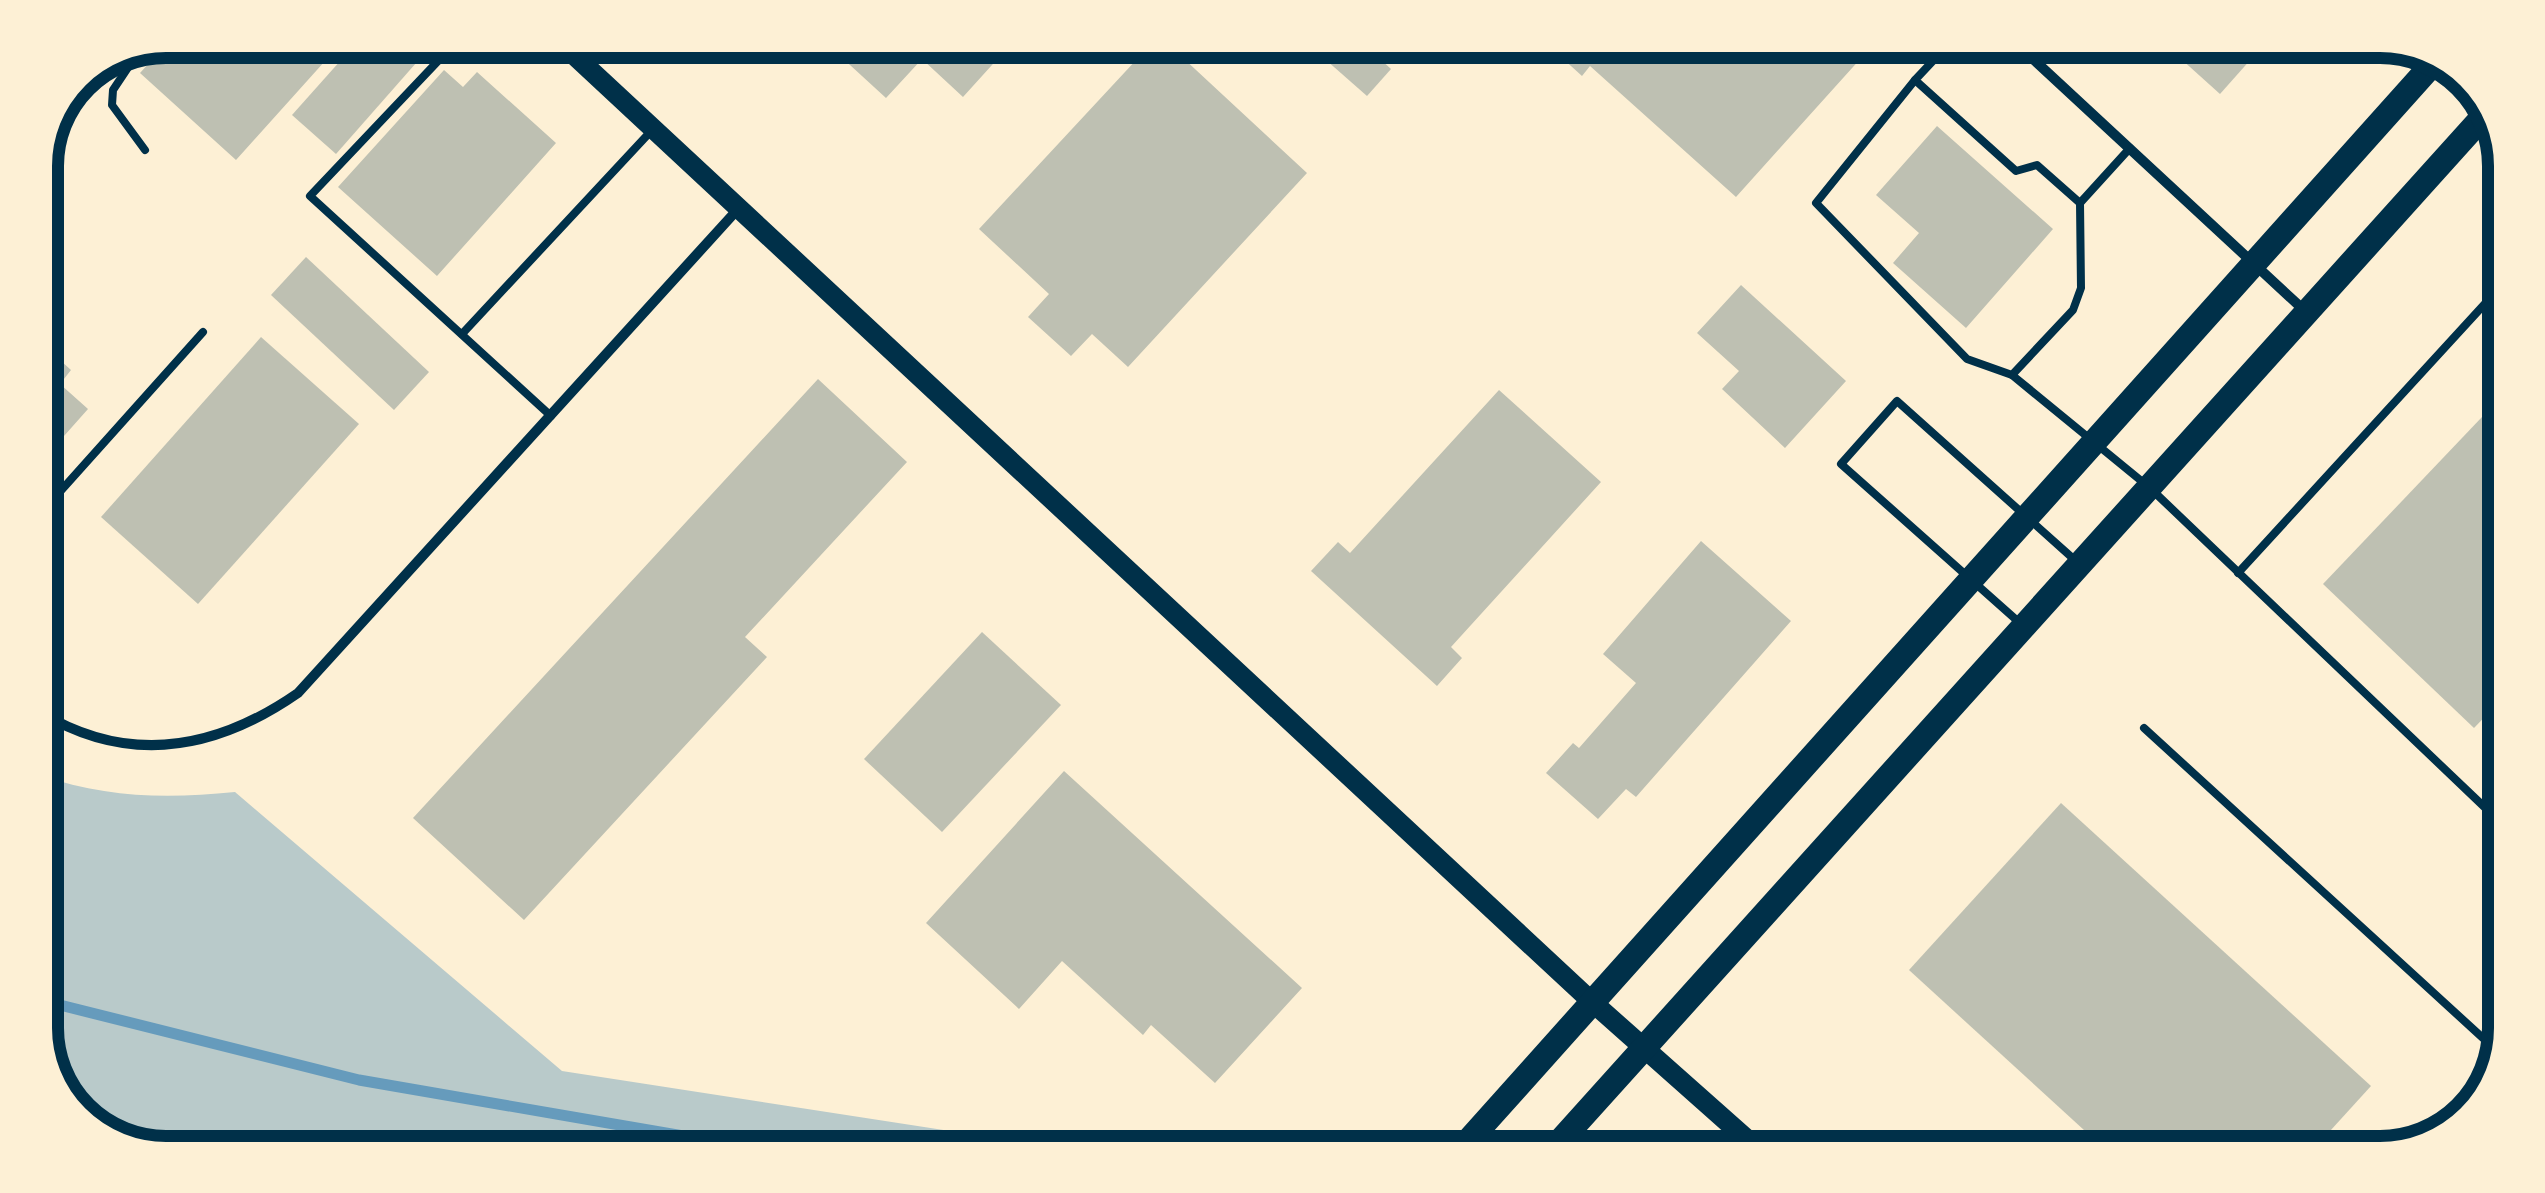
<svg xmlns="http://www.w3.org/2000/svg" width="2545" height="1193" font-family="Barlow,sans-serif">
<rect width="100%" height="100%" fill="#fdf0d5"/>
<path fill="#b9caca" d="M 40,775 C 106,798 166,799 235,792 L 562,1071 L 1053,1147 L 150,1143 C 126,1134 83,1125 66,1104 C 23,1049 40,849 40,775 Z"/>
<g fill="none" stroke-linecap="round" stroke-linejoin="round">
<path stroke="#669bbc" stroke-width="11" d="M 40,1000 L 359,1080 L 689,1137 L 719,1146"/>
</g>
<g fill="#bec0b2">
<path d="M 170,40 L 298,41 L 343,41 L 236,160 L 140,73 Z"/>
<path d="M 358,41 L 426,41 L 431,46 L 336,154 L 292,115 Z"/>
<path d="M 826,43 L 884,43 L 1011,44 L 963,97 L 922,59 L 886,98 Z"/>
<path d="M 1151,44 L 1168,44 L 1307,173 L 1128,367 L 1092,334 L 1071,356 L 1028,317 L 1049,294 L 979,229 Z"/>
<path d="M 1309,45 L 1365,45 L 1391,69 L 1367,96 Z"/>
<path d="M 1549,46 L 1871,47 L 1736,197 L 1590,66 L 1582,76 Z"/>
<path d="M 2170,49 L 2260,49 L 2220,94 Z"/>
<path d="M 444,70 L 463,87 L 477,72 L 556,143 L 437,276 L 338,187 Z"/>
<path d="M 1937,126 L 2053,229 L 1966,328 L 1893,263 L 1919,233 L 1876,195 Z"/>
<path d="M 306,257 L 429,372 L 394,410 L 271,295 Z"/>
<path d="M 1741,285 L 1846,381 L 1785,448 L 1722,389 L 1739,371 L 1697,333 Z"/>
<path d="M 261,337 L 359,424 L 198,604 L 101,517 Z"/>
<path d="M 40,342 L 71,370 L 60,384 L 88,409 L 40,463 Z"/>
<path d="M 818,379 L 907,462 L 745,637 L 767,657 L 524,920 L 413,818 Z"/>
<path d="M 1499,390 L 1601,482 L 1451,647 L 1462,658 L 1437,686 L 1311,571 L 1338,542 L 1350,553 Z"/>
<path d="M 2502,396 L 2499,702 L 2474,728 L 2323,584 Z"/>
<path d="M 1701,541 L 1791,621 L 1636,797 L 1626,789 L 1598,819 L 1546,773 L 1573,743 L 1579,748 L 1636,683 L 1603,654 Z"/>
<path d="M 982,632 L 1061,705 L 942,832 L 864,759 Z"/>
<path d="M 1064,771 L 1302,988 L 1215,1083 L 1151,1025 L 1143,1035 L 1062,961 L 1019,1009 L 926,923 Z"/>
<path d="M 2061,803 L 2371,1086 L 2310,1153 L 2108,1152 L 1909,970 Z"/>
</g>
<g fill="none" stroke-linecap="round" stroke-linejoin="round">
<g stroke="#003049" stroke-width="8">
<path d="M 457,41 L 310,196 L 551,416"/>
<path d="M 1945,48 L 1915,80 L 2016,171 L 2037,165 L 2080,203"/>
<path d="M 139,51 L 113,90 L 112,105 L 145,150"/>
<path d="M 1915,80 L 1816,203 L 1967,359 L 2012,375"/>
<path d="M 2130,148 L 2080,203 L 2081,288 L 2073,310 L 2012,375 L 2150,488 L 2498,820"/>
<path d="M 462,334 L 653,129"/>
<path d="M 40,514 L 203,332"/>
<path d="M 2238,573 L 2503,284"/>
<path d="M 2021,624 L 1841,464 L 1897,401 L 2077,562"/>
<path d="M 2144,728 L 2496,1050"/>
<path d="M 2445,1133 L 2466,1112"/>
</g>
<g stroke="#003049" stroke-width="10">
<path d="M 2021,48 L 2306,312"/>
<path d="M 40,712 C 129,766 216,750 298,693 L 738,209"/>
</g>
<path stroke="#003049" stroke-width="20" d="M 560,42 L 1590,1000 L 1759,1150"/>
<g stroke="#003049" stroke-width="25">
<path d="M 1461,1149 L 2438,58"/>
<path d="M 1553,1149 L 2489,110"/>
</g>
</g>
<path d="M0 0H2545V1193H0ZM166 58H2380A108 108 0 0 1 2488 166V1028A108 108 0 0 1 2380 1136H166A108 108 0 0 1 58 1028V166A108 108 0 0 1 166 58Z" fill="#fdf0d5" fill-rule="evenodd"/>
<path fill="none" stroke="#003049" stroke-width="12" d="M166 58H2380A108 108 0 0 1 2488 166V1028A108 108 0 0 1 2380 1136H166A108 108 0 0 1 58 1028V166A108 108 0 0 1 166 58Z"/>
</svg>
